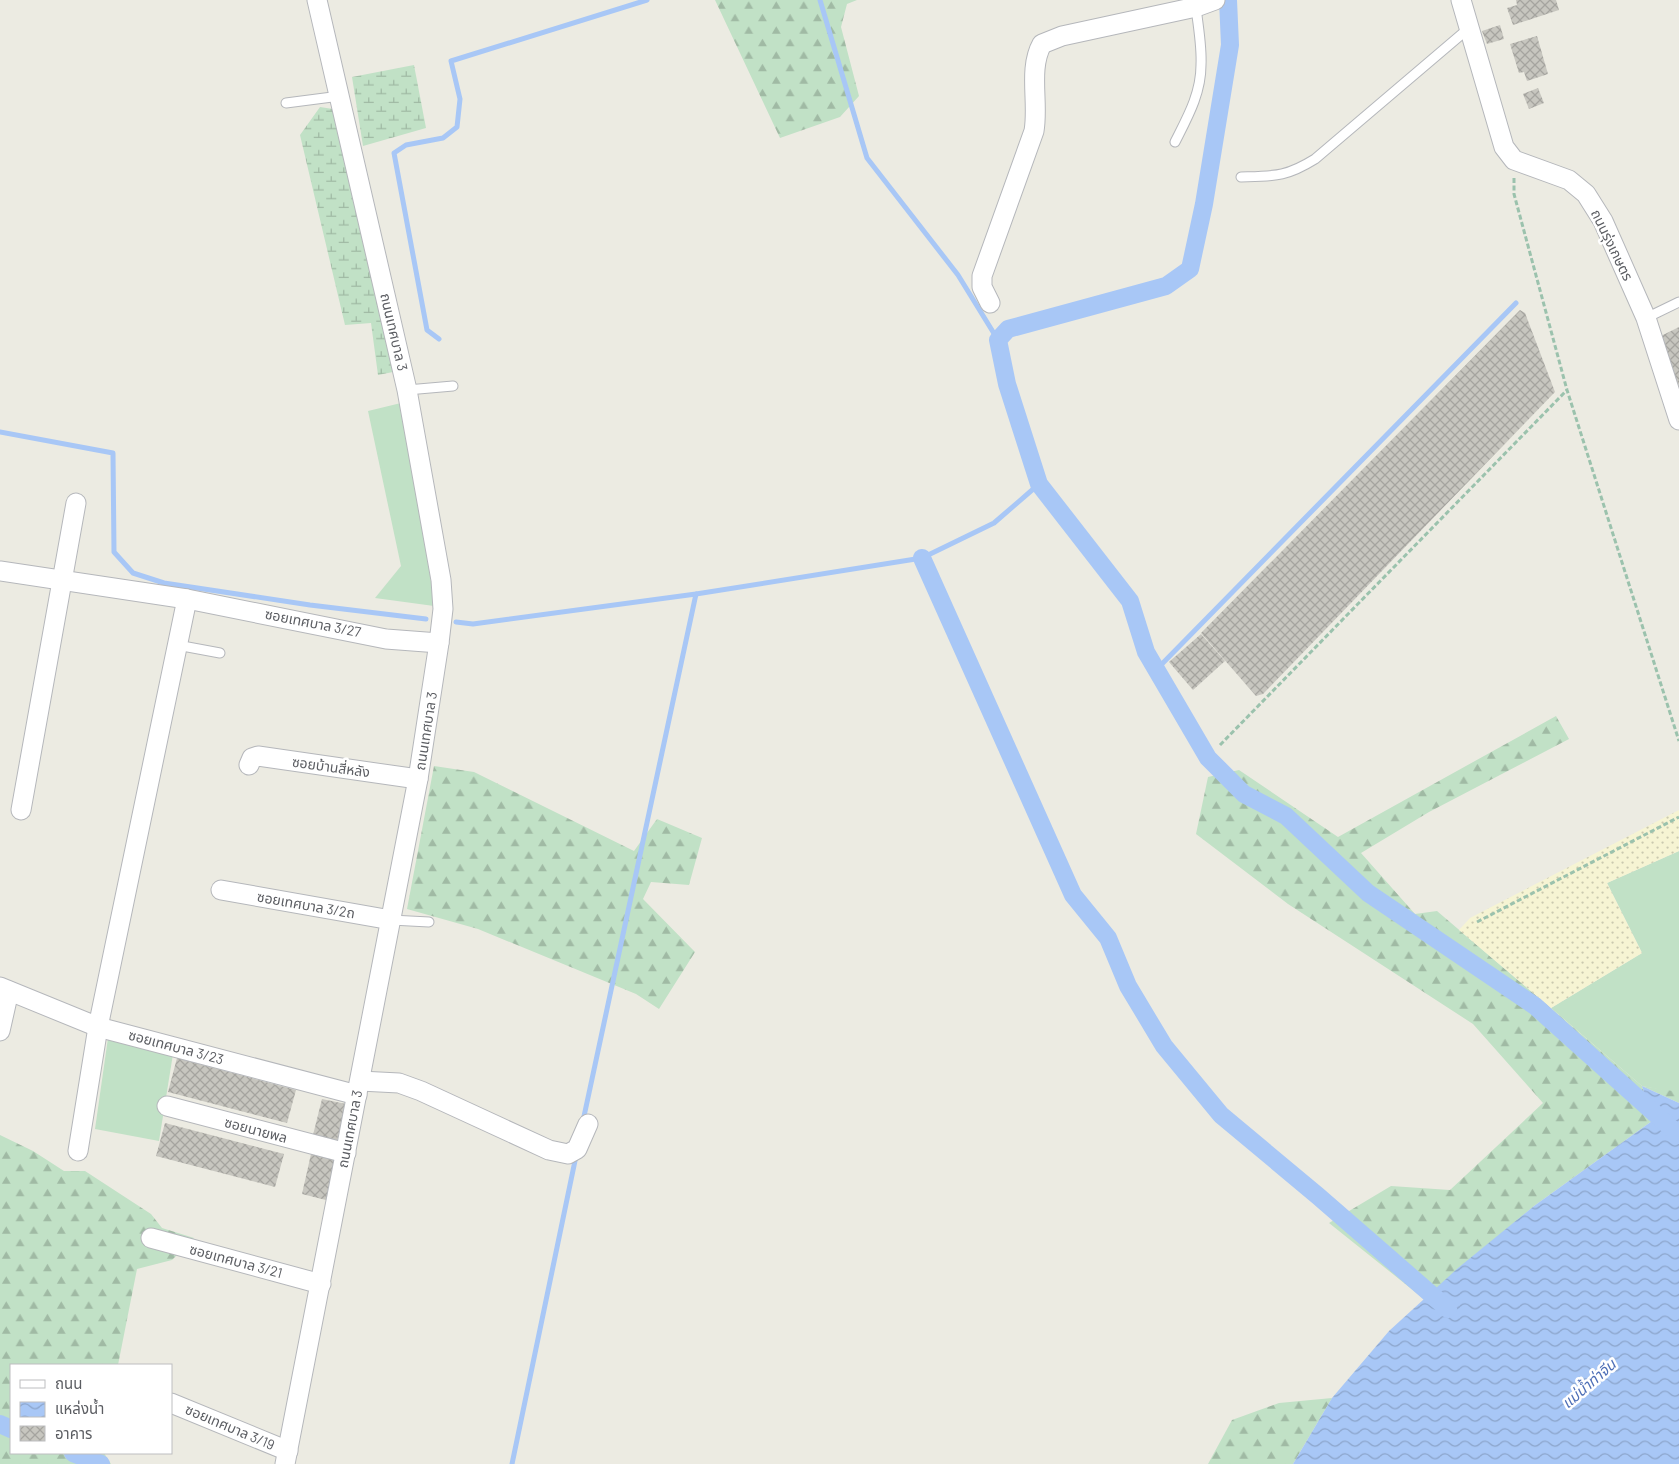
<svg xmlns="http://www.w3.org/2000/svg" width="1679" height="1464" font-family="Barlow,'Noto Sans Thai',sans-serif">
<defs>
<pattern id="forest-firs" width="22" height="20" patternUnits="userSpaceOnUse" patternTransform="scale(1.25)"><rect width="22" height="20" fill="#c1e1c6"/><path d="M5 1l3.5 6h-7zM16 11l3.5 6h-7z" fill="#a0baa4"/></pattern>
<pattern id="wetland-marsh" width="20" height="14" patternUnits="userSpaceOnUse" patternTransform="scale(1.25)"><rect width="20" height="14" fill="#c1e1c6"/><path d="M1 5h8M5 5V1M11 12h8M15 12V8" fill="none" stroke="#a0baa4"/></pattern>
<pattern id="sand-dots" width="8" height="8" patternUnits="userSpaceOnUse" patternTransform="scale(1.25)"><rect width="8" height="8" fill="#f6f4d3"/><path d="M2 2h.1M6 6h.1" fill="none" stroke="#cac9af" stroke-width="1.8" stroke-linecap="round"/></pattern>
<pattern id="water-waves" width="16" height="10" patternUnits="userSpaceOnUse" patternTransform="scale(1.25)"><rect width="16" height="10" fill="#a8c7f6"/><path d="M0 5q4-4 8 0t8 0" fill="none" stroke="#8ca5cb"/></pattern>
<pattern id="building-cross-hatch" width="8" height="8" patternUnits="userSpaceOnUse" patternTransform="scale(1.25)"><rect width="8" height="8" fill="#c7c6bf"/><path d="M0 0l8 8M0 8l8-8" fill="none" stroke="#a5a49f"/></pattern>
</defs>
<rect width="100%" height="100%" fill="#ecebe2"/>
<g fill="#c1e1c6">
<path d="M 401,403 L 426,543 L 434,606 L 375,598 L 401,566 L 368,411 Z"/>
<path d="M 1679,851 L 1679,1092 L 1677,1093 L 1642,1086 L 1551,1008 L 1642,953 L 1607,883 Z"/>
<path d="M 108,1038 L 173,1054 L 159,1141 L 95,1129 Z"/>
</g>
<g fill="url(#forest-firs)">
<path d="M 715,0 L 857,0 L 847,4 L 841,27 L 859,96 L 840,117 L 780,138 Z"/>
<path d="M 1556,716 L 1569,739 L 1429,812 L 1361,853 L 1415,914 L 1437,911 L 1642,1086 L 1679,1092 L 1679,1103 L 1642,1086 L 1652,1121 L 1534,1206 L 1424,1299 L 1329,1223 L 1391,1186 L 1450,1190 L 1543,1103 L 1473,1024 L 1288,904 L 1196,834 L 1208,777 L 1239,770 L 1338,837 Z"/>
<path d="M 434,766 L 474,772 L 634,851 L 657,819 L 702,838 L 689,885 L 651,882 L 643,899 L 695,952 L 659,1009 L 636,994 L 478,929 L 407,909 Z"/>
<path d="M 0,1135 L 33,1151 L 64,1171 L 85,1171 L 151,1214 L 162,1228 L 194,1238 L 172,1260 L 137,1269 L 118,1365 L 11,1365 L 11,1453 L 104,1453 L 111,1464 L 0,1464 Z"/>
<path d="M 1332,1398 L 1293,1464 L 1208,1464 L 1232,1420 L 1279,1403 Z"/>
</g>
<g fill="url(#wetland-marsh)">
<path d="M 414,65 L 426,128 L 363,146 L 352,77 Z"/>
<path d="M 320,107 L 333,109 L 393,372 L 378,375 L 371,323 L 345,325 L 300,135 Z"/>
</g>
<path fill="url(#sand-dots)" d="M 1679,810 L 1679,851 L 1607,883 L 1642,953 L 1551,1008 L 1459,930 L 1470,918 Z"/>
<path fill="url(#water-waves)" d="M 1642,1086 L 1679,1103 L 1679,1464 L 1293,1464 L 1332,1398 L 1389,1331 L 1458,1268 L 1534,1206 L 1652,1121 Z"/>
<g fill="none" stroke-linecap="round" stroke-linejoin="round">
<g stroke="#a8c7f6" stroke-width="5">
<path d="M 820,0 L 867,158 L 958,275 L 998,340"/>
<path d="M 439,339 L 427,330 L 394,153 L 406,145 L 443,138 L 457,127 L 460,99 L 451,61 L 647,0"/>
<path d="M 0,432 L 113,453 L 114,552 L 133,573 L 164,583 L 310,605 L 426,619"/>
<path d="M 456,622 L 473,624 L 696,594 L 922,558 L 994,523 L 1039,484"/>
<path d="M 1157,669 L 1516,303"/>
<path d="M 583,1121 L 696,594"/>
<path d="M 512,1464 L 576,1156"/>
</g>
<g stroke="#a8c7f6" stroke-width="18">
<path d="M 1228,0 L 1230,45 L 1204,204 L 1190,269 L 1166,286 L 1008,329 L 998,340 L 1007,384 L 1039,484 L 1130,601 L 1146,652 L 1208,758 L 1244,794 L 1286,816 L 1368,893 L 1535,1006 L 1679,1135"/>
<path d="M 922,558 L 1073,895 L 1108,938 L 1128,986 L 1164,1046 L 1221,1115 L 1318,1196 L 1448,1309"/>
<path d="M 0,1424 L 11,1429"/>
<path d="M 73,1453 L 101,1464"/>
</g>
</g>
<g fill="url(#building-cross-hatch)">
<path d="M 1516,0 L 1556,0 L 1559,10 L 1513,25 L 1507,8 L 1517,5 Z"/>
<path d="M 1500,25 L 1504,39 L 1487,44 L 1482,31 Z"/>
<path d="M 1537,36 L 1548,74 L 1527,81 L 1524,72 L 1519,73 L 1510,44 Z"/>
<path d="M 1538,88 L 1544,103 L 1529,109 L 1523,94 Z"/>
<path d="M 1520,310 L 1525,313 L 1555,392 L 1263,694 L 1256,696 L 1201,633 Z"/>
<path d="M 1679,327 L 1679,386 L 1659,337 Z"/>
<path d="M 1201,634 L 1225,661 L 1193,690 L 1169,662 Z"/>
<path d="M 177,1058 L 296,1090 L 287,1123 L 168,1092 Z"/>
<path d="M 322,1099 L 346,1104 L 336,1145 L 312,1139 Z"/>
<path d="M 165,1123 L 284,1154 L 275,1187 L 156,1156 Z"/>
<path d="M 311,1154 L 335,1159 L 326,1200 L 302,1194 Z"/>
</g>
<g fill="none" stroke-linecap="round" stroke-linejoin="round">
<g stroke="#b5b7bb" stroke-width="11">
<g id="lane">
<path d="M 286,103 L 340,96"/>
<path d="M 1175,142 C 1187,118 1201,94 1201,65 C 1202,46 1198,26 1196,7"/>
<path d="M 1241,177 C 1275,176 1286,177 1315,159 L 1469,28"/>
<path d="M 1646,318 L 1679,302"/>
<path d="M 407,390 L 453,386"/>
<path d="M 177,645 L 220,653"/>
<path d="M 391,920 L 429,922"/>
</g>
</g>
<g stroke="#b5b7bb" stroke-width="21">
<g id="street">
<path d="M 1461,0 L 1504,147 L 1514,160 L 1569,180 L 1586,194 L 1603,221 L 1646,318 L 1679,420"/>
<path d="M 990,303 L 982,287 L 982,276 L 1034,131 C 1039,103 1028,69 1042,44 L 1062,36 L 1196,7 L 1215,0"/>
<path d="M 0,571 L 187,599 L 386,639 L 439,643"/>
<path d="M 249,765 L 252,758 L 258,756 L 418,779"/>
<path d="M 21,810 L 76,503"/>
<path d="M 221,890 L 391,920"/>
<path d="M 0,987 L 98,1027 L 357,1095"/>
<path d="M 0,1031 L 9,991"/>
<path d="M 360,1081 L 399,1083 L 421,1091 L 549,1150 L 568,1154 L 577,1149 L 588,1124"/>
<path d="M 167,1106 L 346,1153"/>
<path d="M 78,1151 L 98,1027 L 187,599"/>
<path d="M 151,1238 L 321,1284"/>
<path d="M 171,1403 L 288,1451"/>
<path d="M 285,1464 L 418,779 L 439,643 L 443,609 L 441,580 L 407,390 L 317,0"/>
</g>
</g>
<g stroke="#9bc2ad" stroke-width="3" stroke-dasharray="5 2.5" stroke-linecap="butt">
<path d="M 1514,178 L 1514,194 L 1567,390 L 1679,741"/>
<path d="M 1220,745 L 1567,390"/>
<path d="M 1477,922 L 1679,817"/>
</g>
<use href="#lane" stroke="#fff" stroke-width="9"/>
<use href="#street" stroke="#fff" stroke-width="19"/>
</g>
<g text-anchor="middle" stroke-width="5" stroke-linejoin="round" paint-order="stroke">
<g font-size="14" fill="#5b5d62" stroke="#fff">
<text transform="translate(1612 245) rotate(64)" y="5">ถนนรุ่งเกษตร</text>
<text transform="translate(394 332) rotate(77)" y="5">ถนนเทศบาล 3</text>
<text transform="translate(313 623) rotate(11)" y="5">ซอยเทศบาล 3/27</text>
<text transform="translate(426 731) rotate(-81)" y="5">ถนนเทศบาล 3</text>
<text transform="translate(331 767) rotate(8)" y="5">ซอยบ้านสี่หลัง</text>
<text transform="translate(306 905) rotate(10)" y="5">ซอยเทศบาล 3/2ถ</text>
<text transform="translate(176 1047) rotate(15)" y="5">ซอยเทศบาล 3/23</text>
<text transform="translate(350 1129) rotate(-79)" y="5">ถนนเทศบาล 3</text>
<text transform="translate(256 1130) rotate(15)" y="5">ซอยนายพล</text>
<text transform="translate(236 1261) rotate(15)" y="5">ซอยเทศบาล 3/21</text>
<text transform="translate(230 1427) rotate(23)" y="5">ซอยเทศบาล 3/19</text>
</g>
<g font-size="15" font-style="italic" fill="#4e6fb7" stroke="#fff">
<text transform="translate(1589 1384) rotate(-41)" y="5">แม่น้ำท่าจีน</text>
</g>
</g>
<rect x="10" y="1364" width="162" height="90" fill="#ffffff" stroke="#bdbec0"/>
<rect x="20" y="1380" width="25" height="8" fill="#ffffff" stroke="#bdbec0"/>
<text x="55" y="1389" font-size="15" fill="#5b5d62">ถนน</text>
<rect x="20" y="1402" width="25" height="15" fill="url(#water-waves)" stroke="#bdbec0"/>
<text x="55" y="1414" font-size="15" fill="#5b5d62">แหล่งน้ำ</text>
<rect x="20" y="1426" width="25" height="15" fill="url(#building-cross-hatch)" stroke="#bdbec0"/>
<text x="55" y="1439" font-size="15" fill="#5b5d62">อาคาร</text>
</svg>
